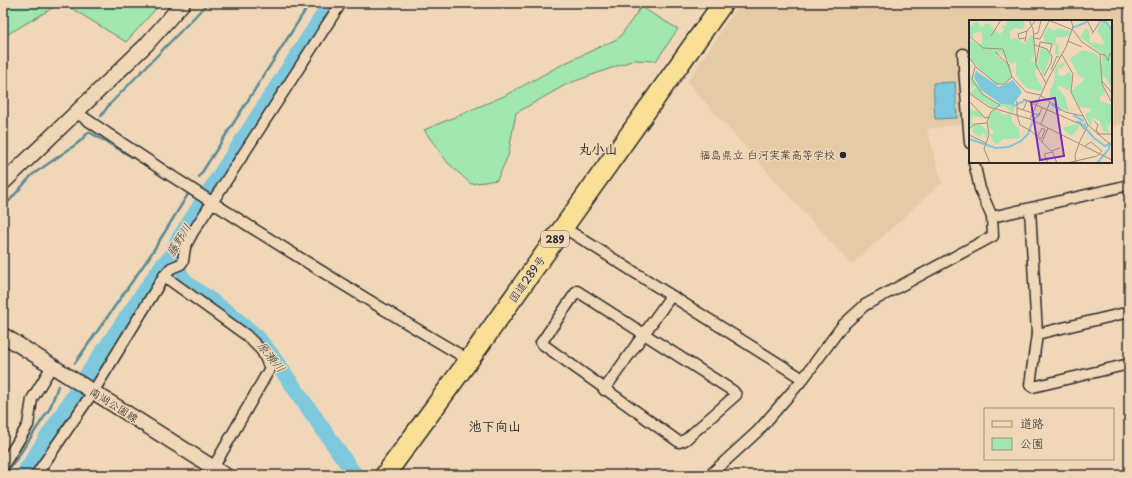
<svg xmlns="http://www.w3.org/2000/svg" width="1132" height="478" font-family="'Playpen Sans','Klee One',sans-serif">
<rect width="100%" height="100%" fill="#f0d7b7"/>
<filter id="ink" filterUnits="userSpaceOnUse"><feTurbulence type="fractalNoise" baseFrequency=".025" numOctaves="2"/><feDisplacementMap in="SourceGraphic" scale="8" xChannelSelector="R" yChannelSelector="G"/><feConvolveMatrix kernelMatrix="1 2 1 2 8 2 1 2 1" color-interpolation-filters="sRGB"/></filter>
<g filter="url(#ink)">
<path fill="#e5caa6" d="M 740,3 L 1129,3 L 1129,123 L 1111,127 L 1111,21 L 970,21 L 970,113 L 962,114 L 963,124 L 927,129 L 942,183 L 851,265 L 687,82 Z"/>
<g fill="#a1e5af" stroke="#66886d">
<path d="M 3,3 L 61,3 L 3,37 Z"/>
<path d="M 63,3 L 161,3 L 126,42 Z"/>
<path d="M 641,7 L 678,29 L 656,61 L 634,60 L 567,84 L 516,113 L 508,156 L 497,180 L 471,184 L 448,163 L 424,130 L 504,96 L 563,64 L 619,38 Z"/>
</g>
<path fill="#7dc8dd" stroke="#5c8996" d="M 955,82 L 957,118 L 935,119 L 933,83 Z"/>
<g fill="none" stroke-linecap="round" stroke-linejoin="round">
<g stroke="#5c8996" stroke-width="2.5">
<path d="M 101,116 L 109,105 L 208,3"/>
<path d="M 199,177 L 310,3"/>
<path d="M 3,208 L 32,175 L 78,143 L 89,132 L 146,165"/>
<path d="M 75,363 L 150,256 L 190,191"/>
<path d="M 6,475 L 50,408 L 58,386"/>
</g>
<g stroke="#7dc8dd" stroke-width="16">
<path d="M 172,256 L 181,276 L 189,285 L 229,313 L 257,337 L 270,353 L 355,475"/>
<path d="M 23,475 L 89,372 L 162,266 L 172,256 L 178,240 L 331,3"/>
</g>
<g stroke="#2b2b2b" stroke-width="13">
<g id="street">
<path d="M 963,54 L 970,143"/>
<path d="M 77,113 C 205,200 336,282 469,360"/>
<path d="M 1030,209 L 1037,334 L 1030,385 L 1033,387 L 1129,364"/>
<path d="M 992,217 L 1129,185"/>
<path d="M 563,227 L 803,379"/>
<path d="M 164,276 L 246,335 L 262,351 L 270,368 L 209,475"/>
<path d="M 577,291 L 733,391 L 736,395 L 685,440 L 679,442 L 541,343 Z"/>
<path d="M 1037,334 L 1129,312"/>
<path d="M 604,390 L 671,296"/>
<path d="M 3,466 L 28,425 L 32,399 L 52,366"/>
<path d="M 36,475 L 93,392 L 164,276 L 171,268 L 181,264 L 183,261 L 185,247 L 193,232 L 341,3"/>
<path d="M 710,475 L 758,431 L 803,379 L 842,326 L 865,305 L 993,236 L 992,217 L 980,189 L 974,162"/>
</g>
</g>
<g stroke="#2b2b2b" stroke-width="17">
<g id="secondary">
<path d="M 3,183 L 146,45 L 183,3"/>
<path d="M 3,335 L 225,475"/>
</g>
</g>
<g stroke="#2b2b2b" stroke-width="22">
<path id="highway" d="M 385,475 L 469,360 L 723,3"/>
</g>
<use href="#street" stroke="#f0d7b7" stroke-width="10"/>
<use href="#secondary" stroke="#f0d7b7" stroke-width="14"/>
<use href="#highway" stroke="#fadf96" stroke-width="19"/>
</g>
</g>
<circle fill="#2b2b2b" stroke="#f0d7b7" stroke-width="1.5" cx="843" cy="155" r="4"/>
<g text-anchor="middle" stroke-width="3" stroke-linejoin="round" paint-order="stroke">
<rect fill="#f0d7b7" stroke="#665f55" stroke-width="1" x="541" y="231" width="28" height="16" rx="3"/>
<g font-size="10" font-weight="bold" fill="#2b2b2b">
<text x="555" y="243">289</text>
</g>
<g font-size="11" fill="#2b2b2b" stroke="#f0d7b7" text-anchor="end">
<text x="835" y="159">福島県立 白河実業高等学校</text>
</g>
<g font-size="11" fill="#2b2b2b" stroke="#f0d7b7">
<text transform="translate(527 279) rotate(-55)" y="4">国道289号</text>
<text transform="translate(114 405) rotate(32)" y="4">南湖公園線</text>
</g>
<g font-size="12" font-style="italic" fill="#3b4a4f" stroke="#f0d7b7">
<text transform="translate(179 240) rotate(-59)" y="4">藤野川</text>
<text transform="translate(271 357) rotate(51)" y="4">原瀬川</text>
</g>
<g font-size="13" font-weight="bold" fill="#2b2b2b" stroke="#f0d7b7">
<text x="598" y="154">丸小山</text>
<text x="495" y="431">池下向山</text>
</g>
</g>
<g transform="translate(969 20)">
<rect width="143" height="143" fill="#f0d7b7"/>
<path d="M 38,0 L 54,0 L 56,4 L 54,9 L 45,8 L 41,12 L 41,20 L 46,18 L 56,24 L 62,15 L 65,17 L 65,37 L 61,39 L 68,44 L 72,28 L 80,31 L 82,36 L 74,56 L 71,48 L 67,49 L 66,55 L 74,69 L 71,71 L 57,68 L 47,55 L 47,42 L 42,44 L 32,33 L 26,35 L 41,46 L 43,52 L 40,53 L 43,56 L 38,62 L 26,65 L 2,39 L 0,19 L 9,25 L 14,22 L 12,11 L 4,14 L 6,18 L 0,16 L 0,7 L 9,1 L 11,6 L 14,7 L 16,3 L 21,4 L 25,10 L 31,14 L 35,10 L 33,5 L 37,6 ZM 132,3 L 137,3 L 143,11 L 143,68 L 136,57 L 133,57 L 136,74 L 130,77 L 131,81 L 143,85 L 143,103 L 138,106 L 140,113 L 134,111 L 131,101 L 124,98 L 122,107 L 116,95 L 122,91 L 121,88 L 110,87 L 102,71 L 90,66 L 88,67 L 96,77 L 100,92 L 85,84 L 87,81 L 81,77 L 81,70 L 85,63 L 86,49 L 93,41 L 95,44 L 93,48 L 89,48 L 89,55 L 96,56 L 100,51 L 103,57 L 101,69 L 105,69 L 116,59 L 109,55 L 101,39 L 113,30 L 128,34 L 133,46 L 133,34 L 111,17 L 117,8 L 120,11 L 121,22 L 134,25 L 135,22 L 128,10 ZM 79,7 L 84,11 L 89,8 L 101,11 L 101,15 L 97,17 L 88,17 L 86,23 L 90,26 L 89,32 L 92,34 L 86,34 L 87,25 L 77,23 L 74,17 ZM 0,53 L 18,78 L 31,84 L 46,86 L 44,93 L 35,86 L 25,88 L 1,73 L 7,67 L 5,66 L 3,69 ZM 0,86 L 3,90 L 11,92 L 14,98 L 4,96 L 2,101 L 5,104 L 0,107 ZM 25,90 L 32,92 L 33,95 L 42,94 L 43,102 L 50,109 L 51,118 L 34,119 L 28,124 L 25,123 L 21,115 L 24,114 L 24,110 L 19,107 L 21,94 ZM 11,104 L 20,113 L 17,119 L 15,112 L 10,117 L 4,112 L 5,105 ZM 108,104 L 111,106 L 103,116 L 93,108 Z" fill="#a1e5af"/>
<path d="M 7,51 L 30,67 L 44,60 L 53,72 L 44,85 L 32,84 L 12,70 L 5,57 Z" fill="#7dc8dd"/>
<path fill="none" stroke="#7dc8dd" stroke-width="2" d="M 131,0 L 138,3 L 143,10M 103,8 L 118,2M 42,82 L 45,86 L 57,80M 82,84 L 92,91M 104,95 L 115,101M 108,101 L 115,106 L 117,103M 107,102 L 111,102 L 125,118 L 136,126 L 143,122M 0,119 L 27,128 L 40,127 L 52,121 L 59,114 L 64,100 L 71,94M 128,143 L 140,129 L 140,125"/>
<path fill="none" stroke="#a1927f" stroke-width="1" d="M 60,0 L 64,9 L 67,45 L 77,63M 79,0 L 104,10 L 113,22 L 131,34 L 133,64 L 143,83M 118,0 L 124,12M 65,14 L 69,13 L 72,0M 123,14 L 132,0M 0,16 L 14,28 L 34,29 L 43,57M 22,16 L 32,0M 57,18 L 50,19 L 49,14 L 58,11M 65,18 L 71,19 L 80,1M 99,21 L 113,27M 56,22 L 58,11 L 67,0M 66,25 L 78,29 L 83,36 L 82,43 L 75,56M 26,32 L 41,46M 131,34 L 136,35 L 139,41 L 141,33M 93,35 L 104,54 L 102,72 L 111,90 L 119,105 L 143,126M 0,37 L 8,48 L 28,64 L 35,64 L 43,57 L 57,72 L 71,75 L 96,92 L 114,96M 67,43 L 71,22 L 83,24 L 81,32M 6,47 L 3,59 L 13,74 L 31,85M 82,50 L 88,36 L 91,38M 133,61 L 143,73M 0,73 L 20,87 L 61,99 L 143,140M 54,79 L 68,83M 0,81 L 16,98 L 20,97M 48,81 L 48,95 L 51,105 L 62,111 L 82,131 L 91,128M 48,88 L 70,95 L 73,88M 54,90 L 58,81 L 111,104 L 115,109M 61,99 L 79,59 L 97,27 L 104,7 L 102,0M 125,101 L 129,105 L 127,110 L 130,114M 72,104 L 81,82M 73,108 L 76,110 L 72,119 L 69,116 ZM 0,109 L 6,104 L 18,103M 128,114 L 143,114M 0,115 L 17,123M 73,122 L 79,108M 110,123 L 119,105M 83,131 L 88,143M 81,142 L 79,143 L 75,134 L 84,132M 21,143 L 15,129 L 20,115 L 18,102 L 22,92 L 31,85M 98,143 L 128,136 L 133,131 L 122,122 L 116,126M 107,143 L 106,135 L 110,124"/>
<path fill="#7b2cbf" fill-opacity="0.15" stroke="#7b2cbf" stroke-width="2" d="M 86,78 L 95,136 L 71,140 L 62,82 Z"/>
<rect width="143" height="143" fill="none" stroke="#2b2b2b" stroke-width="2"/>
</g>
<rect width="1132" height="478" fill="none" stroke="#f0d7b7" stroke-width="16"/>
<rect x="8" y="8" width="1116" height="462" fill="none" stroke="#2b2b2b" stroke-width="1.5" filter="url(#ink)"/>
<rect x="984" y="408" width="130" height="52" fill="#f0d7b7" stroke="#a1927f"/>
<rect x="992" y="421" width="20" height="6" fill="#f0d7b7" stroke="#a1927f"/>
<text x="1020" y="428" font-size="12" fill="#2b2b2b">道路</text>
<rect x="992" y="438" width="20" height="12" fill="#a1e5af" stroke="#a1927f"/>
<text x="1020" y="448" font-size="12" fill="#2b2b2b">公園</text>
</svg>
